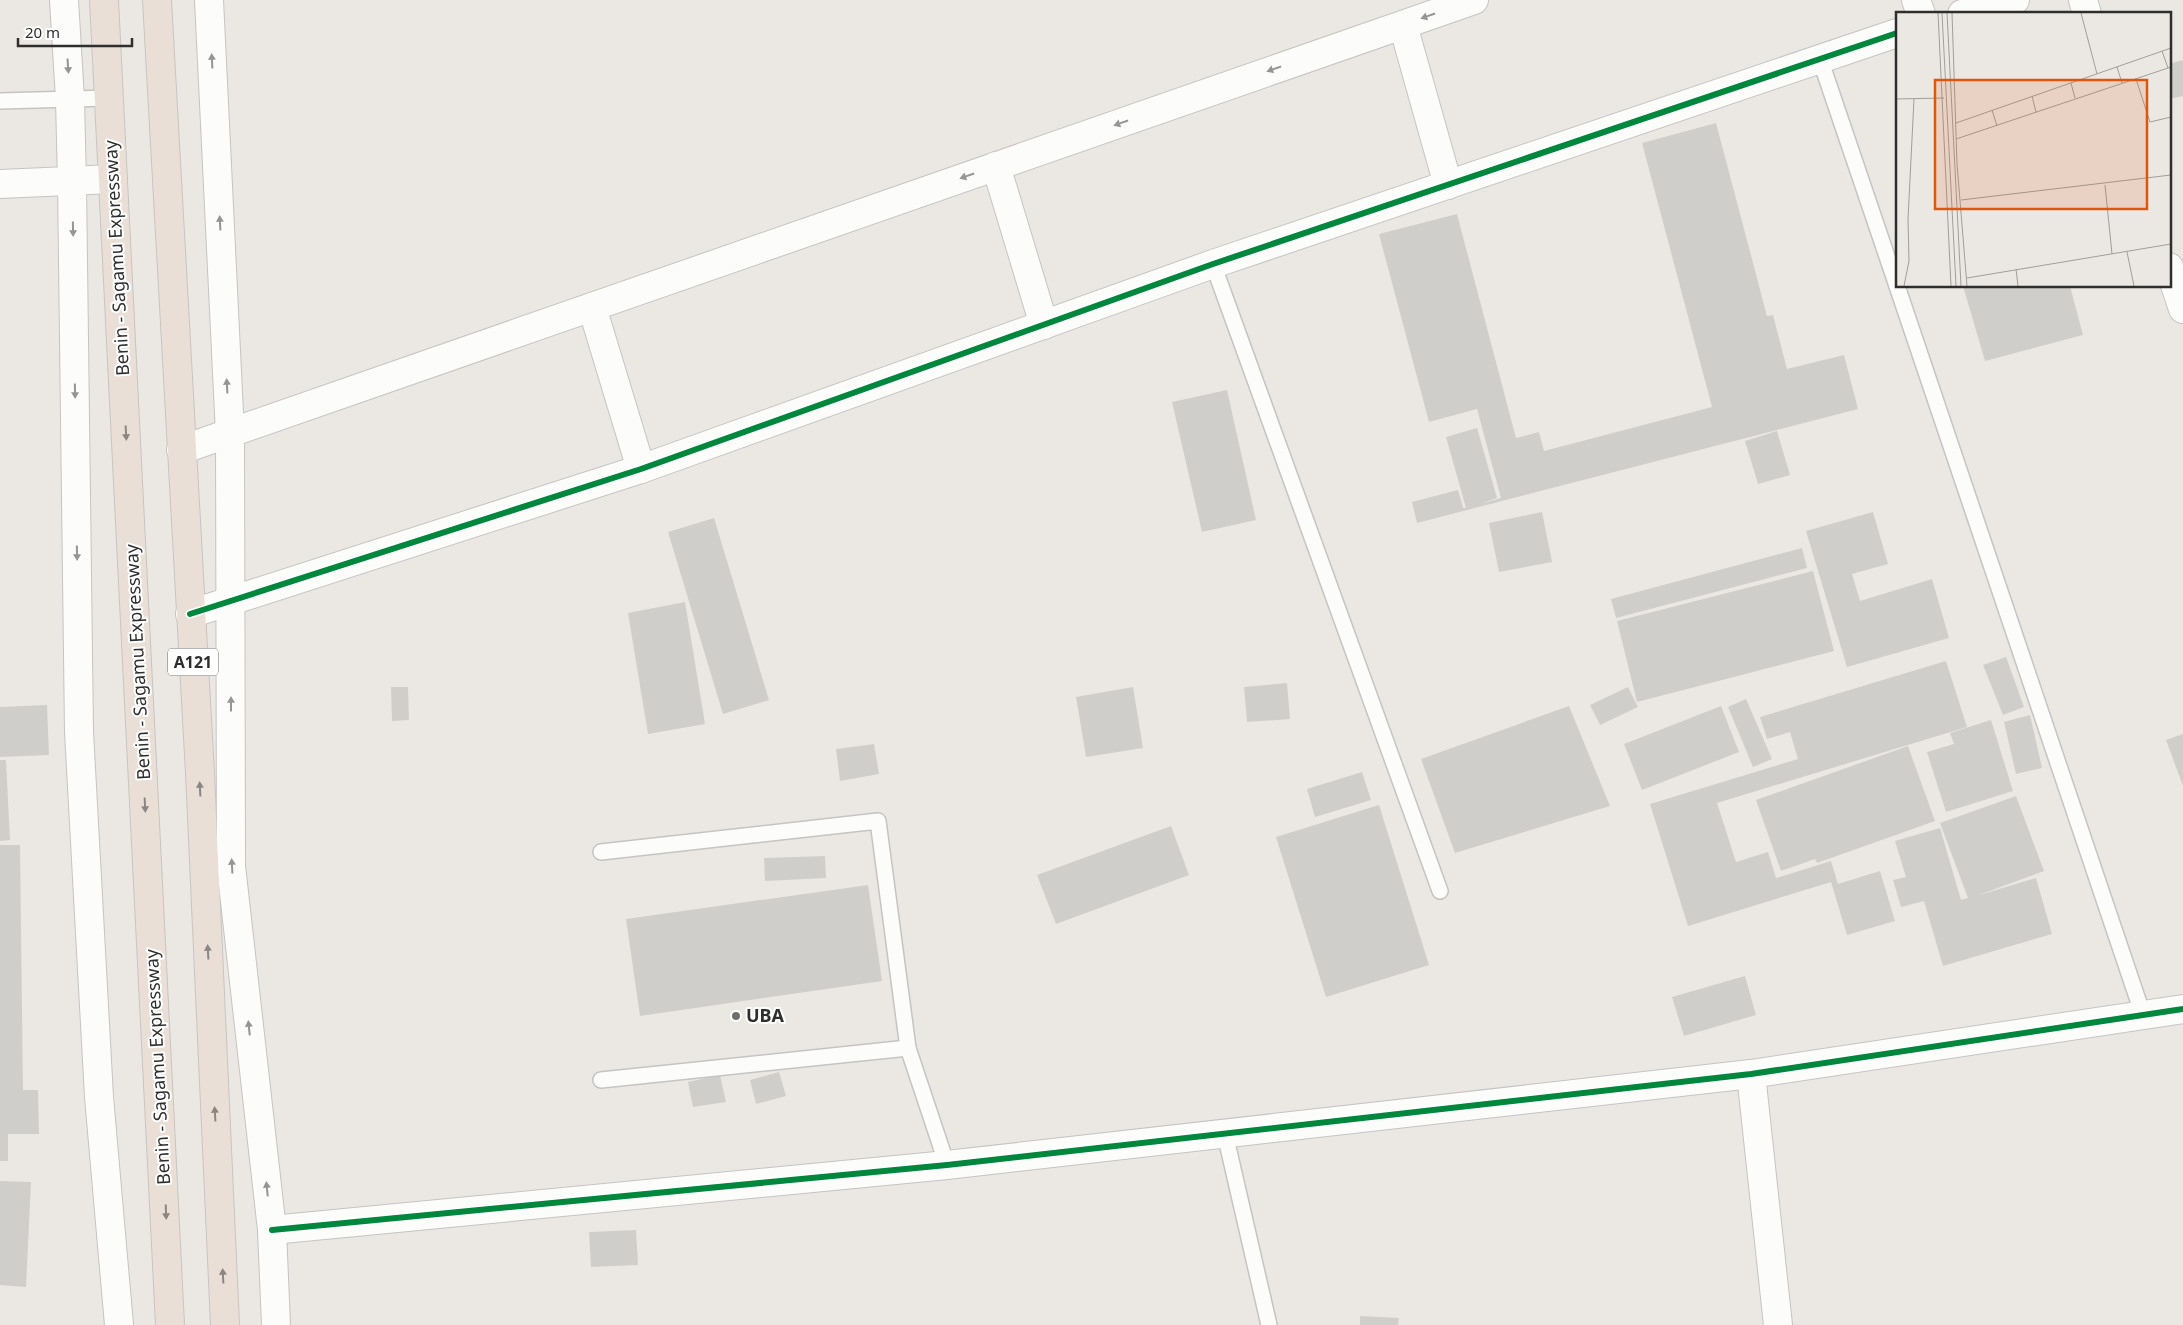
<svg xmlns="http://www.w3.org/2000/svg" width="2183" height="1325" font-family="'Noto Sans',sans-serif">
<rect width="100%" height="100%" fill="#ebe8e4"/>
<g fill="#d0cecb">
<path d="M 2183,60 L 2183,96 L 2169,99 L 2169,64 Z"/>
<path d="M 1716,123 L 1767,316 L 1773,315 L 1787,369 L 1844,355 L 1858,409 L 1417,523 L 1412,502 L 1458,490 L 1463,508 L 1466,508 L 1446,437 L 1477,428 L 1497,498 L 1480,504 L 1501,498 L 1477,409 L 1429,422 L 1379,234 L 1457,214 L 1516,438 L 1539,432 L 1544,451 L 1712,407 L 1642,143 Z"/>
<path d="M 1963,286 L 2070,286 L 2083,335 L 1985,361 Z"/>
<path d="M 1227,390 L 1256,520 L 1202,532 L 1172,402 Z"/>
<path d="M 1777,431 L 1790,475 L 1758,484 L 1745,441 Z"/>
<path d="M 1542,512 L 1552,562 L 1499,572 L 1489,523 Z"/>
<path d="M 1873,512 L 1888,564 L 1852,574 L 1860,601 L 1932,579 L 1949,638 L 1847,667 L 1806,531 Z"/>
<path d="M 714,518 L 769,700 L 723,714 L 668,532 Z"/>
<path d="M 1802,548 L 1807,568 L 1616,618 L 1611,599 Z"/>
<path d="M 1813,571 L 1834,651 L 1637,702 L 1617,621 Z"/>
<path d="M 685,602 L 705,724 L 648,734 L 628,613 Z"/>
<path d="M 2006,657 L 2024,707 L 2003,715 L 1983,665 Z"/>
<path d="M 1946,661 L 1967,727 L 1717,803 L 1736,862 L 1768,852 L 1776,878 L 1831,861 L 1838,884 L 1880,871 L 1895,921 L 1847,935 L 1831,882 L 1688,926 L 1650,804 L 1798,759 L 1790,732 L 1767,739 L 1760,717 Z"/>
<path d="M 1287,683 L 1290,719 L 1247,722 L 1244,687 Z"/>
<path d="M 391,687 L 408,687 L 409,720 L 392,721 Z"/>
<path d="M 1133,687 L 1143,748 L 1086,757 L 1076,697 Z"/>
<path d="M 1628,687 L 1638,707 L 1600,725 L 1590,705 Z"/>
<path d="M 1746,699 L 1772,759 L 1753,767 L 1728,707 Z"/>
<path d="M 47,705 L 49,755 L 0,757 L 0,707 Z"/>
<path d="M 1569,706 L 1610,806 L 1455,853 L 1421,759 Z"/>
<path d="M 1721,706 L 1739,752 L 1642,790 L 1624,744 Z"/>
<path d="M 2030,715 L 2042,768 L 2016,774 L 2004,722 Z"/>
<path d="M 1991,720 L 2013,791 L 1946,812 L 1927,752 L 1954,744 L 1950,733 Z"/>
<path d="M 2183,734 L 2183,786 L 2166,740 Z"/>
<path d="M 874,744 L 879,774 L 840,781 L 836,749 Z"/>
<path d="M 1908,746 L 1935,821 L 1817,863 L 1815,859 L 1781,871 L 1756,800 Z"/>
<path d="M 0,760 L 6,760 L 10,840 L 0,841 Z"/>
<path d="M 1362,772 L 1371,800 L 1315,817 L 1307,789 Z"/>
<path d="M 2016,796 L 2044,871 L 1976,896 L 2036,878 L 2052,934 L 1943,966 L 1924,901 L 1901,907 L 1893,880 L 1906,877 L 1895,841 L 1940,828 L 1961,900 L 1968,898 L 1940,823 Z"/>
<path d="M 1379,805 L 1429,965 L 1326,997 L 1276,837 Z"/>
<path d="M 1171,826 L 1189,875 L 1056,924 L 1037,875 Z"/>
<path d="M 0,845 L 20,845 L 23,1090 L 38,1090 L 39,1134 L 8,1134 L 8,1161 L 0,1161 Z"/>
<path d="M 825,856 L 826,878 L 765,881 L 764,858 Z"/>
<path d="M 868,885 L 882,981 L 640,1016 L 626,919 Z"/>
<path d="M 1745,976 L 1756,1015 L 1684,1036 L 1672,997 Z"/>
<path d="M 779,1072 L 786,1096 L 756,1104 L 750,1080 Z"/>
<path d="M 720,1075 L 726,1102 L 693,1107 L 688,1082 Z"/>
<path d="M 0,1181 L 31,1182 L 26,1287 L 0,1285 Z"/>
<path d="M 636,1230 L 638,1265 L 591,1267 L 589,1232 Z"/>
<path d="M 1360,1316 L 1399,1318 L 1398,1325 L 1360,1325 Z"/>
</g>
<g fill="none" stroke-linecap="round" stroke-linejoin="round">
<g stroke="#c5c4c4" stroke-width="18">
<g id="lane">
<path d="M 1820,59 L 1897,286"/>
<path d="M 0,101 L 109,98"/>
<path d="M 1213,264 L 1440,891"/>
<path d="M 1897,286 L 2143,1015"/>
<path d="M 601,852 L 878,821 L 908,1048 L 947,1165"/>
<path d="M 601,1080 L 908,1048"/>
<path d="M 1225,1134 L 1269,1325"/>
</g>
</g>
<g stroke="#c5c4c4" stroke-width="30">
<g id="street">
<path d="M 64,0 L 70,99 L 72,182 L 79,732 L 99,1097 L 119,1325"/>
<path d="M 209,0 L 230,434 L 231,866 L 272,1230 L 276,1325"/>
<path d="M 1916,0 L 1921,14"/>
<path d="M 2083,0 L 2087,14"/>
<path d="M 1962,14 L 2015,0"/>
<path d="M 1403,25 L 1448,185"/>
<path d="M 996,166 L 1044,325"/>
<path d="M 0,184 L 113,179"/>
<path d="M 2169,267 L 2183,309"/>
<path d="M 592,307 L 641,469"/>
<path d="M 181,450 L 1474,0"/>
<path d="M 190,614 L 641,469 L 1213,264 L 1897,33"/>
<path d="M 1751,1074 L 1778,1325"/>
<path d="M 272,1230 L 947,1165 L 1751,1074 L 2183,1009"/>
</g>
</g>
<g stroke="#c6c5c4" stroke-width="30">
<g id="highway">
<path d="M 104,0 L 170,1325"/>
<path d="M 157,0 L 200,773 L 225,1325"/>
</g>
</g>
<use href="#lane" stroke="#fcfcfb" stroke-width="15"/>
<use href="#street" stroke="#fcfcfb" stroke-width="28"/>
<use href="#highway" stroke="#e9dfd6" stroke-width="28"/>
<g stroke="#fff" stroke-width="9">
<g id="cycleway">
<path d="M 190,614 L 641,469 L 1213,264 L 1897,33"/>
<path d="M 272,1230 L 947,1165 L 1751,1074 L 2183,1009"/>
</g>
</g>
<use href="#cycleway" stroke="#00873e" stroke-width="6"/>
</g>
<defs><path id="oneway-solid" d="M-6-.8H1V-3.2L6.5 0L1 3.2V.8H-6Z" transform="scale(1.25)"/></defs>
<g fill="#959594">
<use href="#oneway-solid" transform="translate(1428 16) rotate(161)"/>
<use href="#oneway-solid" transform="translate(212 61) rotate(-93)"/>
<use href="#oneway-solid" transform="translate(68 66) rotate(86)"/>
<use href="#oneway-solid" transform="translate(1274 69) rotate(161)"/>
<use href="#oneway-solid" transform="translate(1121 123) rotate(161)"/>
<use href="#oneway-solid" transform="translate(967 176) rotate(161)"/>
<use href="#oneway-solid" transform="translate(220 223) rotate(-93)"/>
<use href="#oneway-solid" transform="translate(73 229) rotate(89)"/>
<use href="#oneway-solid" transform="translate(227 386) rotate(-93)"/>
<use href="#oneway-solid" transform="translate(75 391) rotate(89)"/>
<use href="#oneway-solid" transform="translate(77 553) rotate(89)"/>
<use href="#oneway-solid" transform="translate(231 704) rotate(-90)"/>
<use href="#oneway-solid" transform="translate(232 866) rotate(-93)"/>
<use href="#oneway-solid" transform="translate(249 1028) rotate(-96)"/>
<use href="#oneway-solid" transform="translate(267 1189) rotate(-96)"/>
</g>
<g fill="#8c8682">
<use href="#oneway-solid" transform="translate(126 433) rotate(87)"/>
<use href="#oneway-solid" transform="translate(200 789) rotate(-93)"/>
<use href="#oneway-solid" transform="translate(145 805) rotate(87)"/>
<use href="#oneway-solid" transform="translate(208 952) rotate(-93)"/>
<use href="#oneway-solid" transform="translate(215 1114) rotate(-93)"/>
<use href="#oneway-solid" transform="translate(166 1212) rotate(88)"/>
<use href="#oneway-solid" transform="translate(223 1276) rotate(-93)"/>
</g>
<circle fill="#706f6e" stroke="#fff" stroke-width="2" cx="736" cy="1016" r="5"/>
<g text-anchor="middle" stroke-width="4" stroke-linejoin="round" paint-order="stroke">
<rect fill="#fff" stroke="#6d6d6d" stroke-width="1" x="168" y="648.5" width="50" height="27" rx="4"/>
<g font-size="16" font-weight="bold" fill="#2e2e2e">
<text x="193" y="668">A121</text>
</g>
<g font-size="18" fill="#2e2e2e" stroke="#fff">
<text transform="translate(117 258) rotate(-93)" y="6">Benin - Sagamu Expressway</text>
<text transform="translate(138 662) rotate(-93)" y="6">Benin - Sagamu Expressway</text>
<text transform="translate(158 1067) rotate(-93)" y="6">Benin - Sagamu Expressway</text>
</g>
<g font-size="18" font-weight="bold" fill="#2e2e2e" stroke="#fff" text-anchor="start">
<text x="746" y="1022">UBA</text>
</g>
</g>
<g transform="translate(1896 12)">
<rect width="275" height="275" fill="#ebe8e4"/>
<path fill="none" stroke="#9f9e9b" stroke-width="1" d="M 42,1 L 55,274M 46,1 L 60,274M 51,1 L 65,274M 56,1 L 61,152 L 71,274M 185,1 L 201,62M 266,39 L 272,56M 221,55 L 226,71M 240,67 L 254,110 L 275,105M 175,71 L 179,86M 136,84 L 140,100M 0,87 L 48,86M 96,98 L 101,114M 60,111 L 275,36M 60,127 L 275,55M 209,173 L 216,242M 65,188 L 275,163M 231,240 L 238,274M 120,257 L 122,274M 71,266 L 275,232M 8,274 L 13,249 L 12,207 L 18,87"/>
<path fill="#df570e" fill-opacity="0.15" stroke="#df570e" stroke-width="2.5" d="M 39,68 L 251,68 L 251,197 L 39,197 Z"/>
<rect width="275" height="275" fill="none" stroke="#2e2e2e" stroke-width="2.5"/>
</g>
<path d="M18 38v8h114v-8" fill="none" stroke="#2e2e2e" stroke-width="2.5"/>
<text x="25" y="38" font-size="15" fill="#2e2e2e" stroke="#ffffff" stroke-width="4" paint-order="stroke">20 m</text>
</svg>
